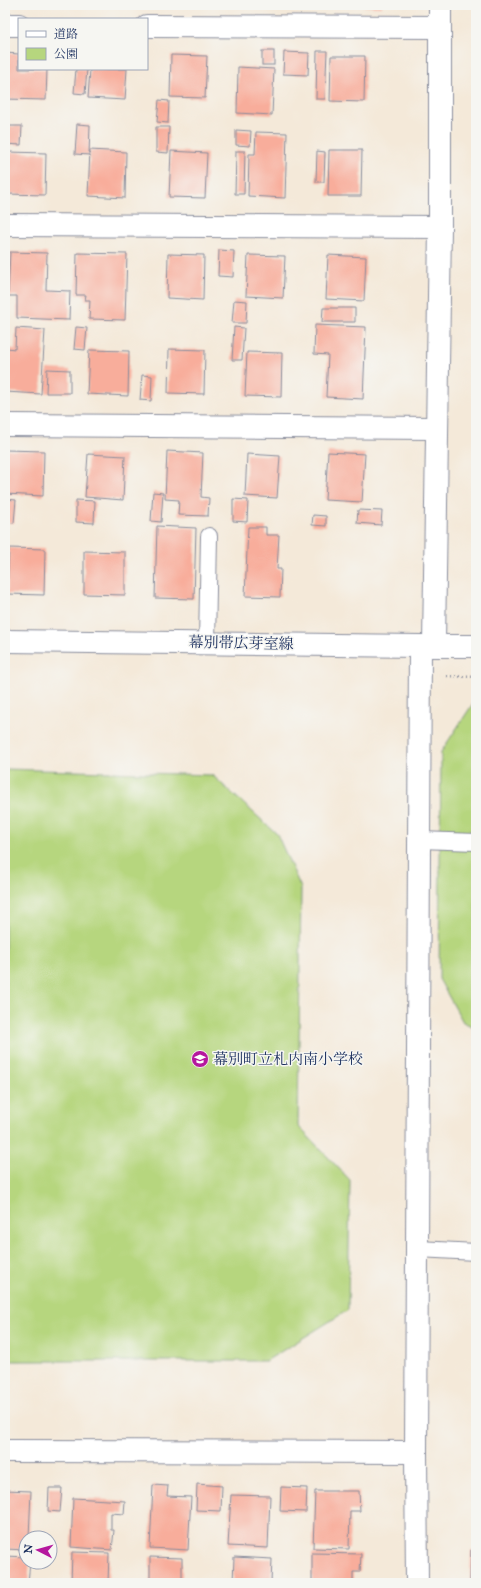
<svg xmlns="http://www.w3.org/2000/svg" width="481" height="1588" font-family="'IM FELL Great Primer','Noto Serif JP',serif">
<rect width="100%" height="100%" fill="#f6f6f2"/>
<filter id="ink" filterUnits="userSpaceOnUse"><feTurbulence type="fractalNoise" baseFrequency=".025" numOctaves="2"/><feDisplacementMap in="SourceGraphic" scale="8" xChannelSelector="R" yChannelSelector="G"/><feConvolveMatrix kernelMatrix="1 2 1 2 8 2 1 2 1" color-interpolation-filters="sRGB"/></filter>
<filter id="wash" filterUnits="userSpaceOnUse"><feTurbulence type="fractalNoise" baseFrequency=".012" numOctaves="4" result="noise"/><feDisplacementMap in="SourceGraphic" scale="16" xChannelSelector="R" yChannelSelector="G"/><feGaussianBlur stdDeviation="0.9" result="paint"/><feColorMatrix in="noise" values="0 0 0 0 0 0 0 0 0 0 0 0 0 0 0 0 0 1.4 0 .05"/><feComposite in="paint" operator="in"/></filter>
<g filter="url(#wash)">
<rect width="100%" height="100%" fill="#f4e9d9"/>
<g fill="#b6d67e" stroke="#68826e">
<path d="M 476,699 L 476,1028 L 463,1022 L 439,979 L 441,752 Z"/>
<path d="M 5,769 L 212,775 L 277,834 L 301,888 L 298,1126 L 350,1180 L 348,1310 L 266,1361 L 5,1361 Z"/>
</g>
<g id="blocks">
<g fill="#f8ad9b">
<path d="M 364,5 L 382,5 L 382,7 L 364,6 Z"/>
<rect x="262" y="51" width="12" height="14"/>
<path d="M 317,51 L 327,51 L 325,99 L 316,99 Z"/>
<path d="M 284,52 L 309,53 L 308,75 L 283,74 Z"/>
<path d="M 5,53 L 19,54 L 19,69 L 47,69 L 46,100 L 5,99 Z"/>
<path d="M 171,55 L 207,56 L 205,98 L 170,97 Z"/>
<path d="M 331,56 L 365,56 L 364,102 L 330,101 Z"/>
<path d="M 238,67 L 274,69 L 272,115 L 237,113 Z"/>
<path d="M 76,69 L 87,69 L 85,94 L 74,93 Z"/>
<path d="M 90,69 L 127,69 L 125,100 L 88,98 Z"/>
<path d="M 159,100 L 169,101 L 168,123 L 157,122 Z"/>
<path d="M 77,124 L 90,125 L 89,155 L 75,154 Z"/>
<path d="M 5,126 L 22,126 L 21,145 L 5,144 Z"/>
<path d="M 156,127 L 169,127 L 168,153 L 156,152 Z"/>
<path d="M 236,130 L 251,131 L 250,146 L 236,145 Z"/>
<path d="M 256,132 L 287,133 L 285,198 L 248,196 L 249,154 L 255,154 Z"/>
<path d="M 90,150 L 126,152 L 125,198 L 88,196 Z"/>
<path d="M 329,150 L 362,150 L 361,196 L 328,196 Z"/>
<path d="M 171,151 L 207,153 L 205,198 L 169,197 Z"/>
<path d="M 236,151 L 245,151 L 244,194 L 235,194 Z"/>
<path d="M 317,151 L 325,152 L 324,182 L 316,182 Z"/>
<path d="M 8,152 L 46,153 L 45,195 L 7,194 Z"/>
<path d="M 219,250 L 234,251 L 233,277 L 218,276 Z"/>
<path d="M 10,252 L 47,253 L 46,290 L 70,291 L 69,320 L 17,318 L 17,296 L 8,296 Z"/>
<path d="M 77,253 L 127,254 L 125,320 L 89,319 L 90,300 L 85,300 L 86,295 L 76,295 Z"/>
<path d="M 168,254 L 204,255 L 203,300 L 167,298 Z"/>
<path d="M 248,255 L 285,256 L 283,298 L 246,296 Z"/>
<path d="M 328,255 L 366,257 L 364,301 L 326,299 Z"/>
<path d="M 234,300 L 247,301 L 246,323 L 232,323 Z"/>
<path d="M 323,308 L 355,308 L 355,322 L 322,322 Z"/>
<path d="M 315,325 L 366,327 L 363,399 L 326,397 L 328,355 L 314,354 Z"/>
<path d="M 76,327 L 87,328 L 85,350 L 74,349 Z"/>
<path d="M 234,327 L 244,328 L 242,360 L 232,360 Z"/>
<path d="M 16,328 L 45,330 L 41,394 L 5,392 L 7,348 L 15,349 Z"/>
<path d="M 169,349 L 205,350 L 204,394 L 168,393 Z"/>
<path d="M 89,350 L 129,351 L 128,396 L 87,394 Z"/>
<path d="M 247,352 L 282,353 L 281,397 L 245,396 Z"/>
<path d="M 47,369 L 70,370 L 70,393 L 46,393 Z"/>
<path d="M 142,375 L 152,376 L 151,401 L 140,400 Z"/>
<path d="M 5,450 L 44,451 L 43,496 L 5,494 Z"/>
<path d="M 167,451 L 203,453 L 201,497 L 209,498 L 208,516 L 178,515 L 179,500 L 165,499 Z"/>
<path d="M 328,452 L 365,454 L 362,502 L 325,500 Z"/>
<path d="M 88,454 L 125,456 L 123,500 L 85,497 Z"/>
<path d="M 247,454 L 280,456 L 277,498 L 245,496 Z"/>
<path d="M 153,492 L 163,493 L 161,522 L 151,521 Z"/>
<path d="M 5,499 L 16,500 L 14,523 L 5,522 Z"/>
<path d="M 233,499 L 248,500 L 247,522 L 233,521 Z"/>
<path d="M 76,500 L 95,501 L 94,523 L 76,522 Z"/>
<path d="M 358,510 L 382,511 L 381,525 L 357,523 Z"/>
<path d="M 313,515 L 326,516 L 326,526 L 312,525 Z"/>
<path d="M 157,526 L 196,528 L 194,599 L 155,598 Z"/>
<path d="M 248,527 L 266,527 L 266,535 L 279,535 L 277,569 L 281,569 L 280,597 L 245,596 Z"/>
<path d="M 9,548 L 45,549 L 44,595 L 7,594 Z"/>
<path d="M 84,551 L 125,552 L 125,595 L 84,594 Z"/>
<path d="M 5,557 L 7,557 L 6,577 L 5,577 Z"/>
<path d="M 197,1484 L 222,1486 L 221,1511 L 196,1510 Z"/>
<path d="M 153,1485 L 168,1486 L 167,1496 L 191,1497 L 188,1550 L 150,1548 Z"/>
<path d="M 281,1487 L 307,1488 L 306,1512 L 280,1511 Z"/>
<path d="M 49,1488 L 62,1488 L 60,1512 L 48,1511 Z"/>
<path d="M 5,1490 L 31,1491 L 29,1538 L 26,1538 L 26,1550 L 5,1549 Z"/>
<path d="M 315,1491 L 359,1491 L 360,1511 L 350,1511 L 349,1549 L 313,1548 Z"/>
<path d="M 231,1495 L 270,1496 L 268,1548 L 228,1546 Z"/>
<path d="M 73,1498 L 125,1501 L 124,1514 L 111,1513 L 111,1530 L 114,1530 L 112,1550 L 71,1547 Z"/>
<path d="M 471,1550 L 476,1550 L 476,1583 L 470,1582 Z"/>
<path d="M 72,1552 L 109,1553 L 108,1583 L 71,1583 Z"/>
<path d="M 312,1553 L 361,1554 L 360,1572 L 353,1572 L 353,1583 L 312,1583 Z"/>
<path d="M 5,1556 L 26,1557 L 26,1562 L 30,1562 L 28,1583 L 5,1583 Z"/>
<path d="M 150,1557 L 182,1558 L 182,1583 L 150,1583 Z"/>
<path d="M 234,1557 L 272,1559 L 271,1583 L 233,1583 Z"/>
</g>
</g>
</g>
<g filter="url(#ink)">
<use href="#blocks" fill-opacity="0" stroke="#888c9c" stroke-width="1"/>
<g fill="none" stroke-linecap="round" stroke-linejoin="round">
<g stroke="#888c9c" stroke-width="18">
<g id="service">
<path d="M 207,643 L 209,536"/>
<path d="M 420,840 L 476,842"/>
<path d="M 418,1249 L 476,1252"/>
</g>
</g>
<g stroke="#888c9c" stroke-width="24">
<g id="minor">
<path d="M 5,25 L 19,25"/>
<path d="M 147,26 L 440,27"/>
<path d="M 5,225 L 440,227"/>
<path d="M 5,425 L 436,428"/>
<path d="M 434,645 L 440,227 L 440,5"/>
<path d="M 5,1451 L 416,1452"/>
<path d="M 417,1583 L 416,1452 L 420,646"/>
</g>
</g>
<g stroke="#888c9c" stroke-width="24">
<path id="primary" d="M 5,641 L 420,646 L 476,646"/>
</g>
<path stroke="#888c9c" stroke-width="2.5" stroke-dasharray="1 3" stroke-linecap="butt" d="M 447,676 L 476,677"/>
<use href="#service" stroke="#fff" stroke-width="16"/>
<use href="#minor" stroke="#fff" stroke-width="22"/>
<use href="#primary" stroke="#fff" stroke-width="22"/>
</g>
</g>
<defs>
<g id="school-disc" transform="scale(0.9)"><circle r="9.5" fill="#b5179e" stroke="#f6f6f2"/><path d="M0-5L7-2L0 1L-7-2ZM-4 1L0 2.5L4 1V4Q0 6-4 4Z" fill="#fff"/></g>
</defs>
<g fill-rule="evenodd">
<use href="#school-disc" x="200" y="1059"/>
</g>
<g text-anchor="middle" stroke-width="3" stroke-linejoin="round" paint-order="stroke">
<g font-size="15" fill="#1b2f5e" stroke="#f6f6f2">
<text transform="translate(241 643) rotate(1)" y="5">幕別帯広芽室線</text>
</g>
<g font-size="15" fill="#1b2f5e" stroke="#f6f6f2" text-anchor="start">
<text x="213" y="1064">幕別町立札内南小学校</text>
</g>
</g>
<rect width="481" height="1588" fill="none" stroke="#f6f6f2" stroke-width="20"/>
<rect x="18" y="18" width="130" height="52" fill="#f6f6f2" stroke="#9ea6b7"/>
<rect x="26" y="31" width="20" height="6" fill="#ffffff" stroke="#9ea6b7"/>
<text x="54" y="38" font-size="12" fill="#1b2f5e">道路</text>
<rect x="26" y="48" width="20" height="12" fill="#b6d67e" stroke="#9ea6b7"/>
<text x="54" y="58" font-size="12" fill="#1b2f5e">公園</text>
<g transform="translate(38 1550) rotate(276)"><circle r="19" fill="#f6f6f2" stroke="#9ea6b7"/>
<path d="M0-3L7 15L0 10L-7 15Z" fill="#b5179e"/>
<text y="-6" font-size="11" font-weight="bold" text-anchor="middle" fill="#1b2f5e">N</text>
</g>
</svg>
